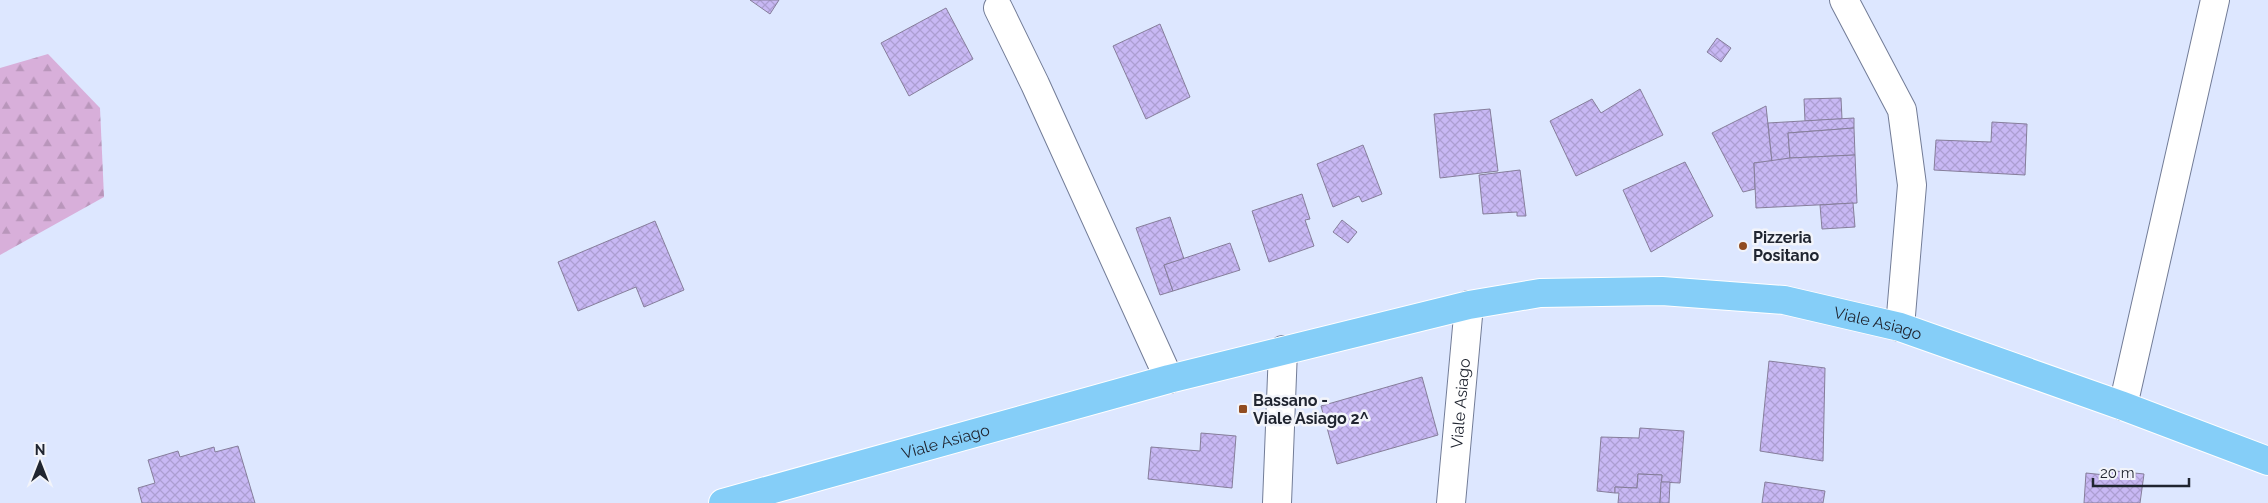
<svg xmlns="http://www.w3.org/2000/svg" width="2268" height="503" font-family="Raleway,sans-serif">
<defs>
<pattern id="forest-firs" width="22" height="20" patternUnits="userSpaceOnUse" patternTransform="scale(1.25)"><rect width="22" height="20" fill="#d8afda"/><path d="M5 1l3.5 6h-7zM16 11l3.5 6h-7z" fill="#b996bb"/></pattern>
<pattern id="building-cross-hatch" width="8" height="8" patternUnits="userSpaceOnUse" patternTransform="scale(1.25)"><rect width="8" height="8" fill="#c8b8f4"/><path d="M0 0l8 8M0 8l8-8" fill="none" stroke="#ac9ed2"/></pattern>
</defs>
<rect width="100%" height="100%" fill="#dde7ff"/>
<path fill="url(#forest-firs)" d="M 48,54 L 100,108 L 104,197 L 0,255 L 0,68 Z"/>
<g fill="url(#building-cross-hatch)" stroke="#867e9b">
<path d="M 750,0 L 779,0 L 770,14 Z"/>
<path d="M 946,8 L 973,59 L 909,96 L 881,43 Z"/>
<path d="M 1160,24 L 1190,97 L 1146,119 L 1113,46 Z"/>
<path d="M 1717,38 L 1731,48 L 1721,62 L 1707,52 Z"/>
<path d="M 1640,89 L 1663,135 L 1576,176 L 1550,121 L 1592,99 L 1601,113 Z"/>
<path d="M 1841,98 L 1842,119 L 1805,121 L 1804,99 Z"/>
<path d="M 1766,106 L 1772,162 L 1754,163 L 1755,189 L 1743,192 L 1712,133 Z"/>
<path d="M 1490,109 L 1498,171 L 1440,178 L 1434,114 Z"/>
<path d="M 1854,118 L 1854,128 L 1788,133 L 1790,158 L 1772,162 L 1768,123 Z"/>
<path d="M 1992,122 L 2027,124 L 2025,175 L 1934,170 L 1936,140 L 1991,142 Z"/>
<path d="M 1854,128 L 1855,155 L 1790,158 L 1788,133 Z"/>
<path d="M 1363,145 L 1382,194 L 1362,202 L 1359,196 L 1333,207 L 1317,164 Z"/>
<path d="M 1855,155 L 1857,203 L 1756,208 L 1754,163 L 1790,158 Z"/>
<path d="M 1685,162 L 1713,216 L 1651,252 L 1623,190 Z"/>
<path d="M 1520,170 L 1526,216 L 1517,216 L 1517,212 L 1483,214 L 1479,175 Z"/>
<path d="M 1302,194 L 1310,219 L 1305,220 L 1314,246 L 1269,262 L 1252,211 Z"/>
<path d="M 1853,203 L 1855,227 L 1822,229 L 1820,205 Z"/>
<path d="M 1170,217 L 1184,259 L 1164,265 L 1173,291 L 1160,295 L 1136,228 Z"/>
<path d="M 1342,220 L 1357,232 L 1348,243 L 1333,232 Z"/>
<path d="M 655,221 L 684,290 L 644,307 L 636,287 L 578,311 L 558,262 Z"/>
<path d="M 1230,243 L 1240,270 L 1173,291 L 1164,265 Z"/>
<path d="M 1769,361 L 1825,368 L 1823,461 L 1760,451 Z"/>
<path d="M 1422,377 L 1438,435 L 1337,464 L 1321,406 Z"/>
<path d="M 1640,428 L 1684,431 L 1680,483 L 1661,482 L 1662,475 L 1638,474 L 1637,488 L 1615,487 L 1615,493 L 1597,491 L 1601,437 L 1639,438 Z"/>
<path d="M 1201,433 L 1236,436 L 1232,488 L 1148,479 L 1151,447 L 1200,451 Z"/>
<path d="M 238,446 L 255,503 L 142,503 L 138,488 L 155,483 L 148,460 L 178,451 L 180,457 L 214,447 L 215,452 Z"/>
<path d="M 2106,470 L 2144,474 L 2140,503 L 2084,503 L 2086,473 L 2105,475 Z"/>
<path d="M 1638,474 L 1662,475 L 1660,503 L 1618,503 L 1619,493 L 1615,493 L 1615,487 L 1637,488 Z"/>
<path d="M 1661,482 L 1670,482 L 1669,503 L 1660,503 Z"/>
<path d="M 1765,482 L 1825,491 L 1823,503 L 1762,503 Z"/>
</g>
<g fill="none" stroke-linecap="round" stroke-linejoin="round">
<g stroke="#727c97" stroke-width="30">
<g id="minor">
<path d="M 1844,0 L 1902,110 L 1912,185 L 1900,327"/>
<path d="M 998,8 L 1035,84 L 1169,379"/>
<path d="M 2123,406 L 2215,0"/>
<path d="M 1277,503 L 1283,350"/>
<path id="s1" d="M 1451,503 L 1469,305"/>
</g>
</g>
<g stroke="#fff" stroke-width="30">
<g id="major">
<path id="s2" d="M 723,503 L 1169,379 L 1469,305 L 1540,293 L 1662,291 L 1784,300 L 1900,327 L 2123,406 L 2268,461"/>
</g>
</g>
<use href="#minor" stroke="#fff" stroke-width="28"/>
<use href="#major" stroke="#85cef8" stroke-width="28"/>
</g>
<g fill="#914c21" stroke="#f2f4fa" stroke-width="2">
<circle cx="1743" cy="246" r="5"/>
<rect x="1238" y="404" width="10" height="10" rx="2.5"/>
</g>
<g text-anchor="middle" stroke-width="5" stroke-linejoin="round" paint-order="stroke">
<g font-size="16" font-weight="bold" fill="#202530" stroke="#f2f4fa" text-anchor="start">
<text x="1753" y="243">Pizzeria<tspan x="1753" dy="18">Positano</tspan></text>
<text x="1253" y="406">Bassano -<tspan x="1253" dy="18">Viale Asiago 2^</tspan></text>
</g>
<g font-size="16" fill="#202530" stroke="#f2f4fa">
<text dy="6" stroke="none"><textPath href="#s2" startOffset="1185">Viale Asiago</textPath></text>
<text dy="6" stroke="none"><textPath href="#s1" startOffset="100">Viale Asiago</textPath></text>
<text dy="6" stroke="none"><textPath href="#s2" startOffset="231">Viale Asiago</textPath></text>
</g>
</g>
<g transform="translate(40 463)" stroke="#f2f4fa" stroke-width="4" paint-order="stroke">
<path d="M0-4L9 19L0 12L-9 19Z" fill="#202530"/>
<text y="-8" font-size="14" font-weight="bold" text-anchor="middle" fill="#202530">N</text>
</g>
<path d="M2093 478v8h96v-8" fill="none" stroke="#202530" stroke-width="2.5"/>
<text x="2100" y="478" font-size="15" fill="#202530" stroke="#f2f4fa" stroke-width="4" paint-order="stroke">20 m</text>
</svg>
